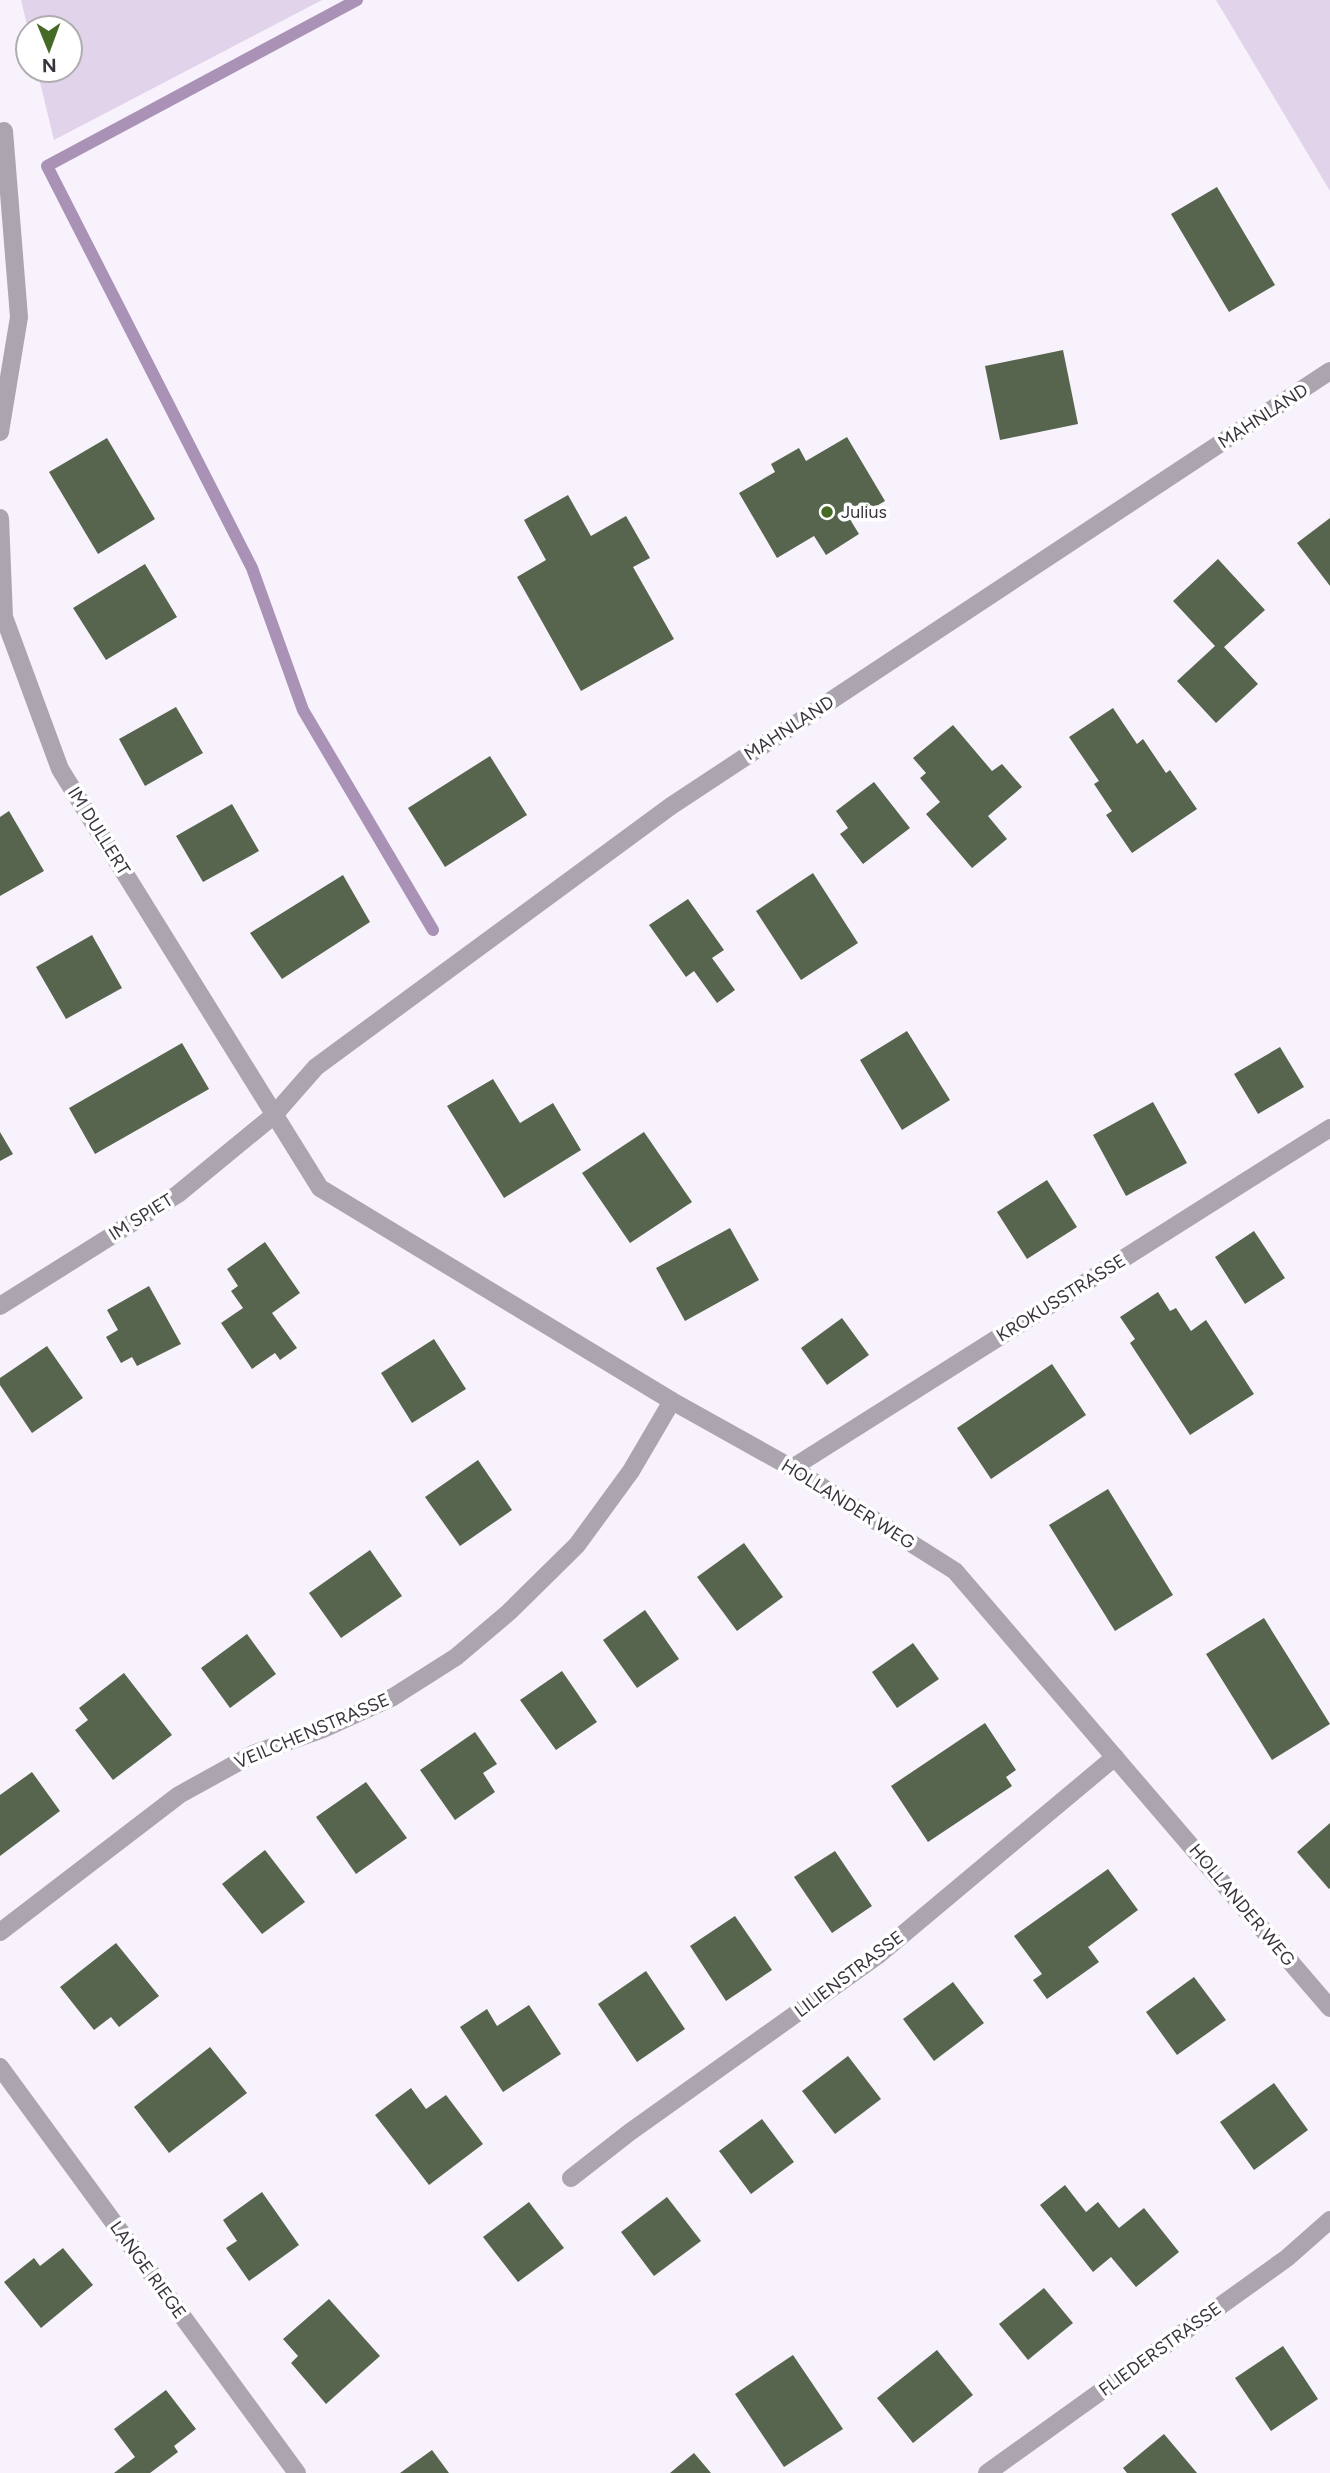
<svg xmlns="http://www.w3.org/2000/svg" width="1330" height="2473" font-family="Figtree,sans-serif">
<rect width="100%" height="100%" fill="#f8f2fd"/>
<g fill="#e1d3ea">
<path d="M 21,0 L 322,0 L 54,140 L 37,70 L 70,70 L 70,28 L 28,29 Z"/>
<path d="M 1216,0 L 1330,0 L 1330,191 Z"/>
</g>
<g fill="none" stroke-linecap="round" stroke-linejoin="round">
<path stroke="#a992b6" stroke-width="12" d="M 357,0 L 47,166 L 252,568 L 303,710 L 433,930"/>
</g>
<g fill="#57654e">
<path d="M 1217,187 L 1275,285 L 1229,312 L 1171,214 Z"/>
<path d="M 1063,350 L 1078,424 L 1000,440 L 985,366 Z"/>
<path d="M 847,437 L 885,501 L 851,521 L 859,534 L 826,555 L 814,536 L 777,558 L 739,493 L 775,472 L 771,464 L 799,448 L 806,461 Z"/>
<path d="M 107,438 L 155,519 L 98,554 L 49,472 Z"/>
<path d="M 568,495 L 591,536 L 626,516 L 650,558 L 633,567 L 674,639 L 581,691 L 517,577 L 546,560 L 524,520 Z"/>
<path d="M 1330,518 L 1330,586 L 1297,543 Z"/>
<path d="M 1218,559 L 1265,610 L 1224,647 L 1258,684 L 1216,723 L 1177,681 L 1215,646 L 1173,601 Z"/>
<path d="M 145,564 L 177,617 L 106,660 L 73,608 Z"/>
<path d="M 176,707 L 203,753 L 145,786 L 119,739 Z"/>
<path d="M 1113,708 L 1137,744 L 1143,739 L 1166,773 L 1170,770 L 1197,809 L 1132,853 L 1106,815 L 1112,811 L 1094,784 L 1099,781 L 1069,737 Z"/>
<path d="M 953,725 L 992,771 L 1002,764 L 1022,787 L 988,816 L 1007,839 L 972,868 L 926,814 L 940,802 L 920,778 L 926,773 L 913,758 Z"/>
<path d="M 490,756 L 527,815 L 445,867 L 408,808 Z"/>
<path d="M 874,782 L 910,828 L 863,864 L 840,834 L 848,828 L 836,811 Z"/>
<path d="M 232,804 L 259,851 L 203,882 L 176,836 Z"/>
<path d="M 9,811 L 44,871 L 0,896 L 0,817 Z"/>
<path d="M 813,873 L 858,943 L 801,980 L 756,911 Z"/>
<path d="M 343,875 L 370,922 L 282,979 L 250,933 Z"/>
<path d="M 688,899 L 724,950 L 712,958 L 735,990 L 717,1003 L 694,971 L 686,977 L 649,925 Z"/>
<path d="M 92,935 L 122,988 L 66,1019 L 36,967 Z"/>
<path d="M 907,1031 L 950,1100 L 902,1130 L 860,1060 Z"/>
<path d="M 182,1043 L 209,1089 L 95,1154 L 69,1108 Z"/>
<path d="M 1280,1047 L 1304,1087 L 1258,1114 L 1234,1074 Z"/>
<path d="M 493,1079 L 520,1123 L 553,1103 L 581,1150 L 504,1198 L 447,1106 Z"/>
<path d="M 1153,1102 L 1187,1163 L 1126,1196 L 1093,1135 Z"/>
<path d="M 0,1132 L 13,1154 L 0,1161 Z"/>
<path d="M 644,1132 L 692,1202 L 630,1243 L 582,1173 Z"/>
<path d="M 1047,1180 L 1077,1227 L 1027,1259 L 997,1212 Z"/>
<path d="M 730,1228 L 759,1280 L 685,1321 L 656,1268 Z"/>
<path d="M 1254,1231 L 1285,1278 L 1245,1304 L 1215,1257 Z"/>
<path d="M 265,1242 L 300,1293 L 272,1313 L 297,1348 L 280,1360 L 275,1353 L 252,1369 L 221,1323 L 243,1308 L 231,1291 L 238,1286 L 227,1269 Z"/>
<path d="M 149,1286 L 181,1344 L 137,1366 L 132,1357 L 121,1363 L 106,1337 L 118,1330 L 107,1310 Z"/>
<path d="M 1158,1292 L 1170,1311 L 1176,1308 L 1191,1331 L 1206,1320 L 1254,1394 L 1190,1435 L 1130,1343 L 1135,1339 L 1120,1317 Z"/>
<path d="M 842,1318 L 869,1355 L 827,1385 L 801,1348 Z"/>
<path d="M 434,1339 L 466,1389 L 412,1423 L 381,1373 Z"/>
<path d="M 47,1346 L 83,1398 L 32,1433 L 0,1385 L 0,1378 Z"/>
<path d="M 1052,1364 L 1086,1415 L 991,1479 L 957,1428 Z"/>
<path d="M 478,1460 L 512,1510 L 460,1546 L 425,1497 Z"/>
<path d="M 1108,1489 L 1173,1595 L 1115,1631 L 1049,1525 Z"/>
<path d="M 744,1543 L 783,1597 L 737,1631 L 697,1577 Z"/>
<path d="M 370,1550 L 402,1596 L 341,1638 L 309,1593 Z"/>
<path d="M 645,1610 L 679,1659 L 637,1688 L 603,1640 Z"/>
<path d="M 1264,1618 L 1330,1724 L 1272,1760 L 1206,1654 Z"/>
<path d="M 247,1634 L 276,1674 L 230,1708 L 201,1668 Z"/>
<path d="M 913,1643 L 939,1679 L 897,1708 L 872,1672 Z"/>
<path d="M 562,1671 L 597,1722 L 556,1750 L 520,1700 Z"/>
<path d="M 124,1673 L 172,1735 L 113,1780 L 75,1730 L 88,1720 L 79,1708 Z"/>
<path d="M 985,1723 L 1016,1770 L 1006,1777 L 1012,1786 L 928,1842 L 891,1786 Z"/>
<path d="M 475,1732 L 497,1764 L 483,1773 L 495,1792 L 455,1820 L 420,1770 Z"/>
<path d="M 32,1772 L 60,1811 L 0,1856 L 0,1795 Z"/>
<path d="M 366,1782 L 407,1838 L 356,1874 L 316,1817 Z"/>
<path d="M 1330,1823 L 1330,1888 L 1329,1889 L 1297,1852 Z"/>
<path d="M 265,1850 L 305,1902 L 262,1934 L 222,1884 Z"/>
<path d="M 835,1851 L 872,1906 L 832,1933 L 794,1877 Z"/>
<path d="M 1108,1869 L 1138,1910 L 1088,1947 L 1099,1962 L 1047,1999 L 1033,1980 L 1042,1974 L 1014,1936 Z"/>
<path d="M 735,1916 L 772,1970 L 726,2001 L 690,1946 Z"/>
<path d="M 116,1943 L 159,1996 L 119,2027 L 111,2017 L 94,2030 L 60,1987 Z"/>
<path d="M 646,1971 L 685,2029 L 637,2062 L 598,2004 Z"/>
<path d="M 1194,1977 L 1226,2020 L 1177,2055 L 1146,2012 Z"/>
<path d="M 953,1982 L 984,2023 L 934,2061 L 903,2019 Z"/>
<path d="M 529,2005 L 561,2054 L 503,2092 L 460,2027 L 487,2009 L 497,2026 Z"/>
<path d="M 210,2047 L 247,2093 L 169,2153 L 134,2107 Z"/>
<path d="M 848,2056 L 881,2099 L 835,2134 L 802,2091 Z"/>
<path d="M 1274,2083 L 1308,2130 L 1254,2170 L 1220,2122 Z"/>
<path d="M 411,2088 L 426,2109 L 446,2095 L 483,2144 L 429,2185 L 375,2115 Z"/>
<path d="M 762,2119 L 794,2162 L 751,2194 L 719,2151 Z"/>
<path d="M 1065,2185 L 1086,2212 L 1098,2202 L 1119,2228 L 1144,2208 L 1179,2252 L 1136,2287 L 1111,2257 L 1093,2272 L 1040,2205 Z"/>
<path d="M 262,2192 L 299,2245 L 249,2281 L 226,2248 L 237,2241 L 223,2220 Z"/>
<path d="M 667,2197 L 701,2241 L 654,2276 L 621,2232 Z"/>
<path d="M 529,2202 L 564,2248 L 518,2282 L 483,2237 Z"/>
<path d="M 63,2248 L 93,2285 L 41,2328 L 4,2282 L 34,2258 L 40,2266 Z"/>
<path d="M 1044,2288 L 1073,2323 L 1028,2360 L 999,2324 Z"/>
<path d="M 329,2299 L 380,2356 L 326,2404 L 291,2363 L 298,2356 L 283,2339 Z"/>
<path d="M 1283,2346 L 1318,2399 L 1271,2431 L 1235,2378 Z"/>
<path d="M 937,2350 L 973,2395 L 913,2443 L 877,2398 Z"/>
<path d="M 793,2355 L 843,2429 L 784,2467 L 735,2394 Z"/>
<path d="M 166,2390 L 196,2429 L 174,2446 L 178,2452 L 150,2473 L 114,2473 L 135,2457 L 114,2429 Z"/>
<path d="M 1164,2434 L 1197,2473 L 1127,2473 L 1123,2468 Z"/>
<path d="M 432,2450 L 449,2473 L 400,2473 Z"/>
<path d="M 694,2453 L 711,2473 L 670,2473 Z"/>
</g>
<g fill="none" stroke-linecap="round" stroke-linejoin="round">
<g stroke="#aca5b0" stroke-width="18">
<path d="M 0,432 L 19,317 L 4,131"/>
<path d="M 0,518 L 4,617 L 60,769 L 320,1188 L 672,1401 L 792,1468 L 955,1571 L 1330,2008"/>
<path d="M 0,1306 L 178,1194 L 273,1116 L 316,1067 L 671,806 L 1330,371"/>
<path d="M 792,1468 L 1330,1128"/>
<path d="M 0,1932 L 179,1795 L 253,1754 L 323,1729 L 393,1697 L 456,1657 L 509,1612 L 577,1545 L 631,1471 L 672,1401"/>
<path d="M 0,2067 L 297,2473"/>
<path d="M 571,2178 L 630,2132 L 877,1956 L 1115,1757"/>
<path d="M 987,2473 L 1287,2258 L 1330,2220"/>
</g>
</g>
<circle fill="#446a25" stroke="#fff" stroke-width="2.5" cx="827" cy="512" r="7"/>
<g text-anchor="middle" stroke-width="7" stroke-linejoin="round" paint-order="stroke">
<g font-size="18" fill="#39333d" stroke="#fff">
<text transform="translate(1263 416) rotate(-33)" y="6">MAHNLAND</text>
<text transform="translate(789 728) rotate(-33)" y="6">MAHNLAND</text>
<text transform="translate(99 831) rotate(58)" y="6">IM DULLERT</text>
<text transform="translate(141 1217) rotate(-32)" y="6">IM SPIET</text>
<text transform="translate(1061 1298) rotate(-32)" y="6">KROKUSSTRASSE</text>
<text transform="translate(848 1504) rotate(32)" y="6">HOLLANDER WEG</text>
<text transform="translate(312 1731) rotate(-23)" y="6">VEILCHENSTRASSE</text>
<text transform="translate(1242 1905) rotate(50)" y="6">HOLLANDER WEG</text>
<text transform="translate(849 1974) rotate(-37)" y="6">LILIENSTRASSE</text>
<text transform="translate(148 2270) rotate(54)" y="6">LANGE RIEGE</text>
<text transform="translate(1160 2349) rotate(-36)" y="6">FLIEDERSTRASSE</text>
</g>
<g font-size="18" fill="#39333d" stroke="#fff" text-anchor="start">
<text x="841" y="518">Julius</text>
</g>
</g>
<g transform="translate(49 49) rotate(179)"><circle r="33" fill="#ffffff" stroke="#b0adb1" stroke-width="2"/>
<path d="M0-5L12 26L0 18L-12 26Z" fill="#446a25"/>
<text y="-10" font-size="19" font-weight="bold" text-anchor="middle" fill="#39333d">N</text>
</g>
</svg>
